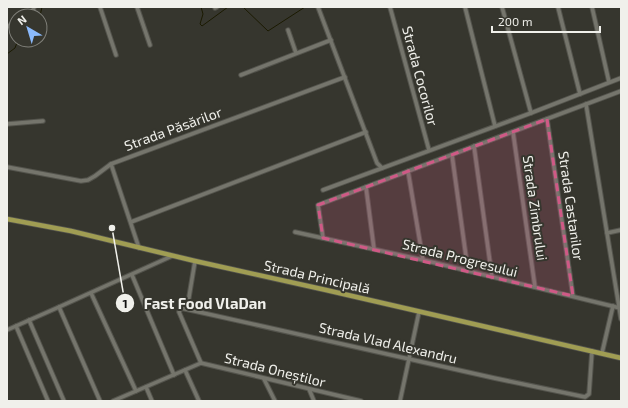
<svg xmlns="http://www.w3.org/2000/svg" width="628" height="408" font-family="'Exo 2',sans-serif">
<rect width="100%" height="100%" fill="#36362e"/>
<g fill="none" stroke-linecap="round" stroke-linejoin="round">
<g stroke="#1b1a01" stroke-width="1">
<path d="M 201,7 L 203,14 L 200,24 L 202,26 L 228,7"/>
<path d="M 243,7 L 268,31 L 305,7"/>
<path d="M 40,16 L 42,7"/>
<path d="M 7,54 L 15,48 L 18,40"/>
</g>
<g stroke="#54544d" stroke-width="5.5">
<g id="minor">
<path d="M 100,7 L 116,55"/>
<path d="M 137,7 L 150,45"/>
<path d="M 318,7 L 377,163 L 382,168"/>
<path d="M 390,7 L 429,150"/>
<path d="M 465,7 L 495,126"/>
<path d="M 502,7 L 531,113"/>
<path d="M 558,7 L 580,94"/>
<path d="M 592,7 L 609,82"/>
<path d="M 215,8 L 217,7"/>
<path d="M 26,16 L 33,11 L 34,7"/>
<path d="M 7,27 L 16,22"/>
<path d="M 288,30 L 296,53"/>
<path d="M 241,75 L 331,40"/>
<path d="M 586,104 L 621,319"/>
<path d="M 547,119 L 573,296"/>
<path d="M 7,124 L 43,121"/>
<path d="M 513,132 L 535,287"/>
<path d="M 474,146 L 492,277"/>
<path d="M 452,155 L 468,271"/>
<path d="M 111,164 L 139,248"/>
<path d="M 7,167 L 81,181 L 88,180 L 95,176 L 111,164 L 345,77"/>
<path d="M 408,171 L 423,260"/>
<path d="M 366,187 L 374,249"/>
<path d="M 323,190 L 531,113 L 621,78"/>
<path d="M 131,222 L 366,132"/>
<path d="M 295,232 L 423,260 L 620,308"/>
<path d="M 607,233 L 621,230"/>
<path d="M 323,238 L 318,205 L 621,91"/>
<path d="M 132,275 L 174,375"/>
<path d="M 91,293 L 136,391"/>
<path d="M 59,307 L 100,401"/>
<path d="M 187,309 L 195,261"/>
<path d="M 29,320 L 64,401"/>
<path d="M 16,326 L 48,401"/>
<path d="M 7,330 L 59,307 L 172,256"/>
<path d="M 602,353 L 613,306"/>
<path d="M 201,363 L 179,312 L 181,308 L 494,378 L 585,397 L 589,394 L 592,351"/>
<path d="M 185,370 L 199,401"/>
<path d="M 264,379 L 275,401"/>
<path d="M 146,387 L 152,401"/>
<path d="M 309,389 L 314,401"/>
<path d="M 113,401 L 201,363 L 361,401"/>
<path d="M 400,401 L 419,312"/>
</g>
</g>
<g stroke="#54544d" stroke-width="6">
<path id="major" d="M 7,219 L 71,231 L 195,261 L 326,290 L 621,358"/>
</g>
<use href="#minor" stroke="#75756c" stroke-width="3.5"/>
<use href="#major" stroke="#a09d53" stroke-width="4.5"/>
</g>
<path fill="#d05986" fill-opacity="0.2" stroke="#d05986" stroke-width="3" stroke-dasharray="8 5" stroke-linejoin="round" d="M 547,119 L 573,296 L 323,238 L 318,205 Z"/>
<g text-anchor="middle" stroke-width="4" stroke-linejoin="round" paint-order="stroke">
<g font-size="14" fill="#f0f0eb" stroke="#36362e">
<text transform="translate(420 76) rotate(75)" y="5">Strada Cocorilor</text>
<text transform="translate(173 129) rotate(-20)" y="5">Strada Păsărilor</text>
<text transform="translate(571 206) rotate(82)" y="5">Strada Castanilor</text>
<text transform="translate(535 208) rotate(82)" y="5">Strada Zimbrului</text>
<text transform="translate(460 258) rotate(14)" y="5">Strada Progresului</text>
<text transform="translate(317 277) rotate(13)" y="5">Strada Principală</text>
<text transform="translate(388 343) rotate(13)" y="5">Strada Vlad Alexandru</text>
<text transform="translate(275 370) rotate(14)" y="5">Strada Oneștilor</text>
</g>
</g>
<path fill="none" stroke="#f0f0eb" stroke-width="1.5" d="M112 228L125 303"/>
<g fill="#f0f0eb" stroke="#36362e" stroke-width="1.5">
<circle cx="112" cy="228" r="4"/>
<circle cx="125" cy="303" r="10"/>
</g>
<g font-size="12" text-anchor="middle" font-weight="bold" fill="#111">
<text x="125" y="308">1</text>
</g>
<g font-size="15" text-anchor="middle" font-weight="bold" fill="#f0f0eb" stroke="#36362e" stroke-width="4" stroke-linejoin="round" paint-order="stroke">
<text x="205" y="309">Fast Food VlaDan</text>
</g>
<rect width="628" height="408" fill="none" stroke="#f0f0eb" stroke-width="16"/>
<g transform="translate(28 28) rotate(322)"><circle r="19" fill="#36362e" stroke="#80807a"/>
<path d="M0-3L7 15L0 10L-7 15Z" fill="#8bbafc"/>
<text y="-6" font-size="11" font-weight="bold" text-anchor="middle" fill="#f0f0eb">N</text>
</g>
<path d="M492 26v6h108v-6" fill="none" stroke="#f0f0eb" stroke-width="2"/>
<text x="498" y="26" font-size="12" fill="#f0f0eb" stroke="#36362e" stroke-width="3" paint-order="stroke">200 m</text>
</svg>
